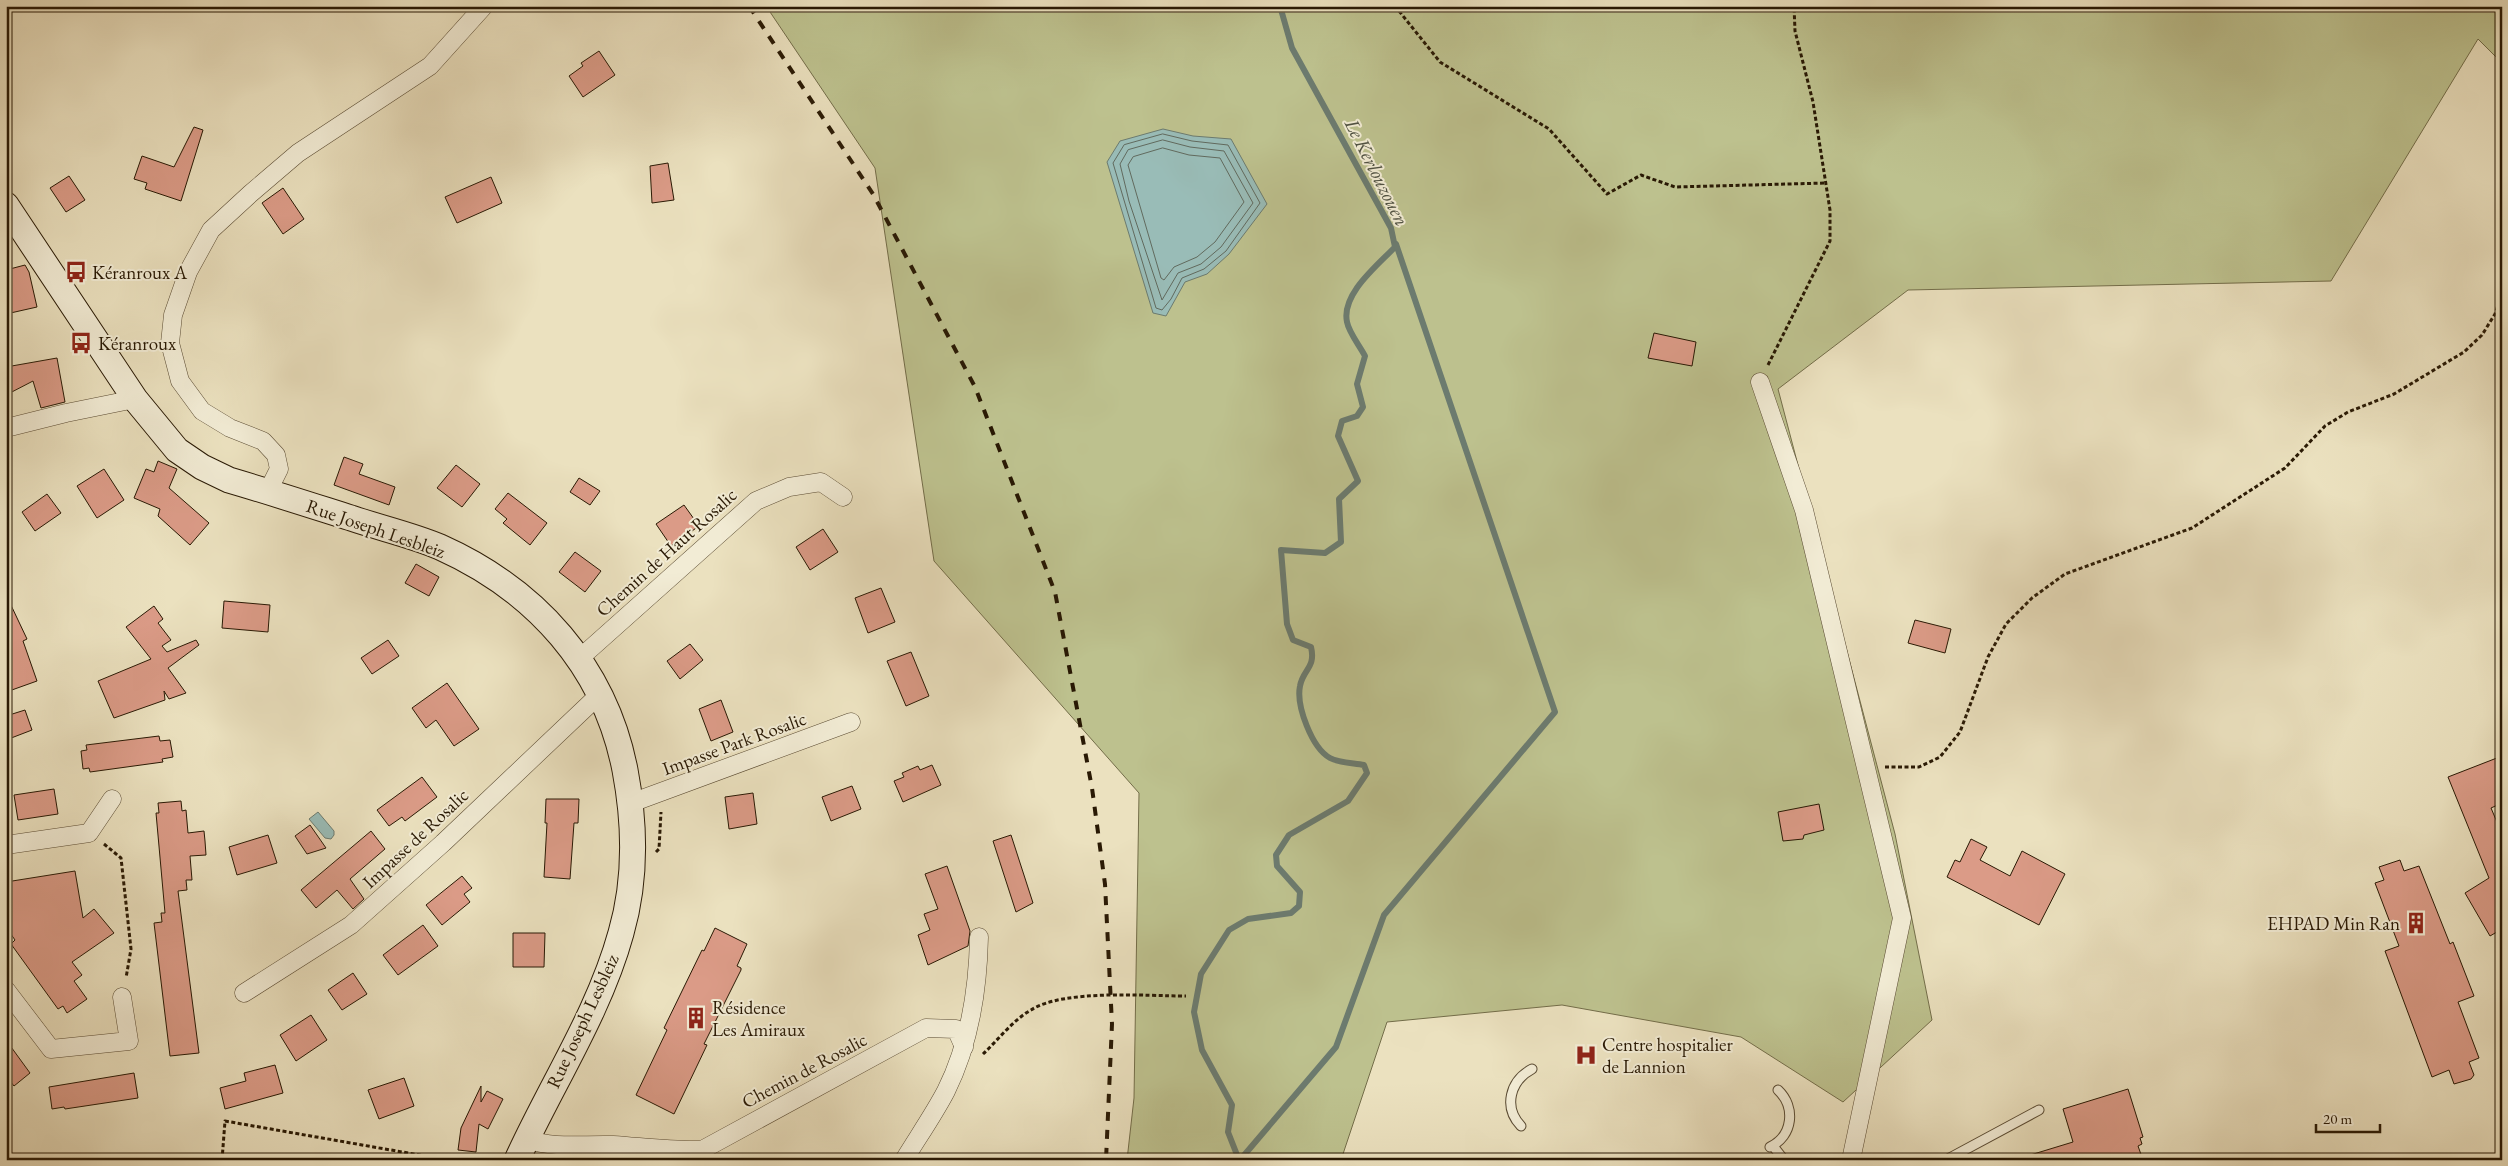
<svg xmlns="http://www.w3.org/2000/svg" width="2508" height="1166" font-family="'EB Garamond',serif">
<rect width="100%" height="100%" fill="#ebe1bf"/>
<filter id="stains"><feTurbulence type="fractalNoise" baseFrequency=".004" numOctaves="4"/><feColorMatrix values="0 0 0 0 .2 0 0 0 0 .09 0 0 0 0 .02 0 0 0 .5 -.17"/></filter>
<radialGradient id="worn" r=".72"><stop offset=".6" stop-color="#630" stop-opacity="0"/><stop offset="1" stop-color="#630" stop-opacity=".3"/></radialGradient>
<path fill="#bdc18e" stroke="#736d49" d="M 766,6 L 2502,6 L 2502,63 L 2478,39 L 2331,281 L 1908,290 L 1778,389 L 1895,834 L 1932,1020 L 1843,1102 L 1741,1037 L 1562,1005 L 1387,1022 L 1341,1160 L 1127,1160 L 1134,1098 L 1139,793 L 934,561 L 875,168 Z"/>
<g fill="#99bcb7" stroke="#6c7b6f">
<path d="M 1163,129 L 1193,136 L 1231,139 L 1267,204 L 1229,254 L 1207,274 L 1185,282 L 1166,316 L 1153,313 L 1107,162 L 1120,141 Z"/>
<path d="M 318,812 L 334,831 L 334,835 L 331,839 L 325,838 L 309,819 Z"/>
</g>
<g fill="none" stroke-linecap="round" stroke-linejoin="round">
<g stroke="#616a5e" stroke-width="1">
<path d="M 1163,134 L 1192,141 L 1228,145 L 1260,203 L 1226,251 L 1204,269 L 1182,278 L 1171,299 L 1162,310 L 1156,308 L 1113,163 L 1124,145 Z"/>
<path d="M 1163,140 L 1190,147 L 1224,151 L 1253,203 L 1221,247 L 1201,264 L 1178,273 L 1162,300 L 1129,201 L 1120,164 L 1128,150 Z"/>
<path d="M 1163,148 L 1189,155 L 1220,158 L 1244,202 L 1215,242 L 1197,257 L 1174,267 L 1164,280 L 1161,278 L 1128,165 L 1133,157 Z"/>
</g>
<g stroke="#6c7b6f" stroke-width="6">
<path d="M 1239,1160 L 1228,1132 L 1232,1105 L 1202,1050 L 1194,1012 L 1201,974 L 1229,930 L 1248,919 L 1291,913 L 1299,906 L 1300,892 L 1277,866 L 1276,855 L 1289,835 L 1348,801 L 1367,773 L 1364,765 C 1354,763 1339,763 1330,758 C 1312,748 1296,706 1300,686 C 1303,669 1316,668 1311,647 L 1293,640 L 1287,624 L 1281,550 L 1325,553 L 1341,542 L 1339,499 L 1358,481 L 1338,436 L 1342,421 L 1357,416 L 1363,407 L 1357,384 L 1365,356 C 1360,346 1349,333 1347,322 C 1341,294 1378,265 1395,247 L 1391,228 L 1292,48 L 1280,6"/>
<path d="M 1240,1160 L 1336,1047 L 1384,915 L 1555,712 L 1396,244"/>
</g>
</g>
<g fill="#db9b87" stroke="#291904">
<path d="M 599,51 L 615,75 L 583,97 L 569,76 L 583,66 L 581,63 Z"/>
<path d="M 194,127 L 203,130 L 181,201 L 145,189 L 147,183 L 134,179 L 142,156 L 174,167 Z"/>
<path d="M 668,163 L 674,200 L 652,203 L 650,166 Z"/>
<path d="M 69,176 L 85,200 L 66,212 L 50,188 Z"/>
<path d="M 491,177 L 502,203 L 457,223 L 445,197 Z"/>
<path d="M 283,188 L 304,219 L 283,234 L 262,203 Z"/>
<path d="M 25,265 L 29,272 L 37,307 L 6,314 L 6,270 Z"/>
<path d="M 1654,333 L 1696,342 L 1692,366 L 1648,358 Z"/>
<path d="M 57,358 L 65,402 L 41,408 L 33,381 L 6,395 L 6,367 Z"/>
<path d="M 344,457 L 363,464 L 359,474 L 395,487 L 389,505 L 334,485 Z"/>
<path d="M 158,461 L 177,469 L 169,488 L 209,523 L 190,545 L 158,516 L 160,509 L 134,498 L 146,469 L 154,472 Z"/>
<path d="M 456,465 L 480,484 L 462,507 L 437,488 Z"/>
<path d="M 104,469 L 124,500 L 97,518 L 77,486 Z"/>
<path d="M 579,478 L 600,491 L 590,505 L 570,492 Z"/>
<path d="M 508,493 L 547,523 L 530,545 L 503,523 L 507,519 L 495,509 Z"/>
<path d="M 47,494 L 61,513 L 35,531 L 22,512 Z"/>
<path d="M 684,505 L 699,526 L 671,546 L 656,524 Z"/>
<path d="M 823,529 L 838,552 L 810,570 L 796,547 Z"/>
<path d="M 575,552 L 601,571 L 585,592 L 559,572 Z"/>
<path d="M 416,564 L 439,577 L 429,596 L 405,583 Z"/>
<path d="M 881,588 L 895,622 L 868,633 L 855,598 Z"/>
<path d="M 6,601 L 9,601 L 27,639 L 23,641 L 37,681 L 9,691 L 6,682 Z"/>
<path d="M 224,601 L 270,605 L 268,632 L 222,628 Z"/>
<path d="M 154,606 L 163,619 L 158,623 L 171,640 L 162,646 L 167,652 L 196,640 L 199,645 L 168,668 L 186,693 L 169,699 L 164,691 L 165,700 L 114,718 L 98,681 L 151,659 L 126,627 Z"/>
<path d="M 1915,620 L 1951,629 L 1945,653 L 1908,643 Z"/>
<path d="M 388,640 L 399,656 L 372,674 L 361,658 Z"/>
<path d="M 690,644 L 703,660 L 680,679 L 667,661 Z"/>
<path d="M 911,652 L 929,696 L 906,706 L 887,661 Z"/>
<path d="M 447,683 L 479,729 L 454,746 L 436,720 L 426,728 L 412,708 Z"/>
<path d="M 721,700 L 733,732 L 711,741 L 699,709 Z"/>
<path d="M 25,710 L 32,730 L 6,740 L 6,716 Z"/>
<path d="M 159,736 L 160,741 L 170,740 L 173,757 L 162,759 L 163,762 L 90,772 L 89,768 L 83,769 L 81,751 L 87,750 L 86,745 Z"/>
<path d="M 2502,756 L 2502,803 L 2491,808 L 2502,834 L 2502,929 L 2490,936 L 2465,893 L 2489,878 L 2448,777 Z"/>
<path d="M 932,765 L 941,785 L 903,802 L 894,781 L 904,777 L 902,773 L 918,766 L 920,770 Z"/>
<path d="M 422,777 L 437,797 L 405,821 L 402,817 L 389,826 L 377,810 Z"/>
<path d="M 852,786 L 861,809 L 831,821 L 822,797 Z"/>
<path d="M 54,789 L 58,814 L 18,820 L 14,795 Z"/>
<path d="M 753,793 L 757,824 L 729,829 L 725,797 Z"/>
<path d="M 546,799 L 579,799 L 578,823 L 574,823 L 570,879 L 544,877 L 547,823 L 545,823 Z"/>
<path d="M 181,801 L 182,811 L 186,810 L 188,833 L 204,831 L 205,841 L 206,855 L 190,856 L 192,880 L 186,880 L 187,890 L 178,891 L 199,1053 L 170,1056 L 154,923 L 162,922 L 161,913 L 165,913 L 156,813 L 159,813 L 158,803 Z"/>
<path d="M 1819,804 L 1824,830 L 1804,835 L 1803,839 L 1783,841 L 1778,812 Z"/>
<path d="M 310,825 L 326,848 L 307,854 L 295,836 Z"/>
<path d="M 371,831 L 385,849 L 350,879 L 364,899 L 353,909 L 337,890 L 316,908 L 301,890 Z"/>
<path d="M 268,835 L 277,863 L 237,875 L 229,847 Z"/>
<path d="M 1011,835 L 1033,903 L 1016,912 L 993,841 Z"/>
<path d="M 1971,839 L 1987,847 L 1980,860 L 2010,876 L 2022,851 L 2065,874 L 2039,925 L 1947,877 L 1955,860 L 1960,862 Z"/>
<path d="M 2400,860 L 2404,871 L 2419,866 L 2450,944 L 2453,942 L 2474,996 L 2458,1002 L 2479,1058 L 2469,1062 L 2474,1075 L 2471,1079 L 2454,1084 L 2449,1070 L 2432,1077 L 2385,951 L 2399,946 L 2375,883 L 2384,880 L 2379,867 Z"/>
<path d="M 947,866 L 970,931 L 968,946 L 928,965 L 918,935 L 930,930 L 924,914 L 938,909 L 925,874 Z"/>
<path d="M 75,871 L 83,918 L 94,909 L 114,933 L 72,962 L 82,975 L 74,981 L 87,999 L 67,1013 L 63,1006 L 58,1009 L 11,944 L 15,940 L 6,927 L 6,882 Z"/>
<path d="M 462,876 L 472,888 L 464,894 L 470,902 L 442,925 L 426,905 Z"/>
<path d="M 423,925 L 438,946 L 398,975 L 383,955 Z"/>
<path d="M 715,928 L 747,944 L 737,966 L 741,968 L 741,970 L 704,1044 L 707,1045 L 674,1114 L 636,1095 L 667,1030 L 664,1028 L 702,950 L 704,951 Z"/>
<path d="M 513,933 L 545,933 L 544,967 L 513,967 Z"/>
<path d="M 353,973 L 367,994 L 342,1010 L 328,990 Z"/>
<path d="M 311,1015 L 327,1040 L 296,1061 L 280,1035 Z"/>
<path d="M 6,1040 L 30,1073 L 14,1086 L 6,1076 Z"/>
<path d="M 275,1065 L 283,1093 L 225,1109 L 220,1088 L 246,1081 L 244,1073 Z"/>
<path d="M 134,1073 L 138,1098 L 65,1109 L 64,1107 L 52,1109 L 49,1087 Z"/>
<path d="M 404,1078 L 414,1106 L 379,1119 L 368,1090 Z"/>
<path d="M 481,1086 L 481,1102 L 487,1091 L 503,1099 L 488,1129 L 479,1124 L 476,1152 L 458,1150 L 461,1128 Z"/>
<path d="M 2128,1089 L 2143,1137 L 2140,1138 L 2142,1144 L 2138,1146 L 2143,1160 L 2028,1160 L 2027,1156 L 2073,1142 L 2063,1109 Z"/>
</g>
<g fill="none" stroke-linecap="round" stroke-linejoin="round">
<g stroke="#5a4b33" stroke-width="11">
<g id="service">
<path d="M 1521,1126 C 1503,1107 1510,1081 1532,1069"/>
<path d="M 1773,1146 L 1784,1160"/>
<path d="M 1770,1147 C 1793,1136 1796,1107 1778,1090"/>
<path d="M 1946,1160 L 2039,1110"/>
</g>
</g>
<g stroke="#5a4b33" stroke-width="19">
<g id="minor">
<path d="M 1760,382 L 1804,510 L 1902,918 L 1851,1160"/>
<path d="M 6,428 L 66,413 L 135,399"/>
<path d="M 268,491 L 279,469 L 276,455 L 263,441 L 230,428 L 202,411 L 180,381 L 170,343 L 173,315 L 188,272 L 211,230 L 250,194 L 298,153 L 430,66 L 484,6"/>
<path d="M 580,658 L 756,501 L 789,487 L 821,482 L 843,497"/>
<path d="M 631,803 L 851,722"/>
<path d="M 6,845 L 89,833 L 112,799"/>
<path d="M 6,990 L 51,1049 L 129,1041 L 122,997"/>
<path d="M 244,993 L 351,925 L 443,843 L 600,694"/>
<path d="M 526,1139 C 556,1149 582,1144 613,1145 C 643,1147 672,1151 702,1150 L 926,1028 L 956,1029 L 964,1047"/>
<path d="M 904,1160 C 918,1137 934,1114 946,1091 C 970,1043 978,989 979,937"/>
</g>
</g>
<g stroke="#291904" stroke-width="27">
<path id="secondary" d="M 6,205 L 135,399 L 177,450 L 202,467 L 229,480 C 270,492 310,505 351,518 C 380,528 412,535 440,547 C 536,590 605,667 625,770 C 635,823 636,881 621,933 C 599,1013 551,1085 517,1160"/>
</g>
<g stroke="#291904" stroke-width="3" stroke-dasharray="4 2.5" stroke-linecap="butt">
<path d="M 1395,6 L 1440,62 L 1549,129 L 1607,194 L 1641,175 L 1675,187 L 1826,183"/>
<path d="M 1768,365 L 1830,241 L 1830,210 L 1813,102 L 1795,31 L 1794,6"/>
<path d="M 1885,767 L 1919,767 L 1940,757 L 1960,732 L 1988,657 L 2006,624 L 2032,598 L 2065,574 L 2192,528 L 2285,468 L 2325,426 L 2348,412 L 2394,394 L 2464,352 L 2482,335 L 2495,314 L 2502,293"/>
<path d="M 104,844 L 121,858 L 131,949 L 126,978"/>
<path d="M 656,852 L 659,849 L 661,812"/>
<path d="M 983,1054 C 998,1040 1013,1020 1031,1010 C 1063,989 1147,996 1186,996"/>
<path d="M 222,1160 L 225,1121 L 448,1160"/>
</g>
<use href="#service" stroke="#f2ecd5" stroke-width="9"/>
<use href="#minor" stroke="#f2ecd5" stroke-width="18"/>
<use href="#secondary" stroke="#f2ecd5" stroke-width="25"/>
<path stroke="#291904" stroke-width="4" stroke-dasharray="9 9" stroke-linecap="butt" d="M 749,6 L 873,194 L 975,387 L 1055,592 L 1092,788 L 1105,884 L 1112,1024 L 1106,1160"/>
</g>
<defs>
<g id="bus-bare" transform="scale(1.725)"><path d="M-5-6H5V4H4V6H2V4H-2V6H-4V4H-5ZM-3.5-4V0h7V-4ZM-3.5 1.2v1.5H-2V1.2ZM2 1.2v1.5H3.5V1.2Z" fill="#8f2418" stroke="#f2ecd5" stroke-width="2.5" paint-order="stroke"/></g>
<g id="building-bare" transform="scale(1.725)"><path d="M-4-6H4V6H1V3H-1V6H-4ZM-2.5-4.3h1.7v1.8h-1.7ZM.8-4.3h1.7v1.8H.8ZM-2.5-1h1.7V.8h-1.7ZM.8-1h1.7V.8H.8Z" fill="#8f2418" stroke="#f2ecd5" stroke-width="2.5" paint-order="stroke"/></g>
<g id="hospital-bare" transform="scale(1.725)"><path d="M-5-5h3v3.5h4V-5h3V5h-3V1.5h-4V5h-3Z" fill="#8f2418" stroke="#f2ecd5" stroke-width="2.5" paint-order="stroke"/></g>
</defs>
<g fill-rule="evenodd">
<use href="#bus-bare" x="76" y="272"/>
<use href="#bus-bare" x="81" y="343"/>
<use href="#building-bare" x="2416" y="923"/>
<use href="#building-bare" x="696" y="1018"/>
<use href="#hospital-bare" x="1586" y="1055"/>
</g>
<g text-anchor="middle" stroke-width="4" stroke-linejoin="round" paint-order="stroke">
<g font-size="19" fill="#291904" stroke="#f2ecd5" text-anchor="start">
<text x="92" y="279">Kéranroux A</text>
<text x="98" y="350">Kéranroux</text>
<text x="2400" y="930" text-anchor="end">EHPAD Min Ran</text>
<text x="712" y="1014">Résidence<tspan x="712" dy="22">Les Amiraux</tspan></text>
<text x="1602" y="1051">Centre hospitalier<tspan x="1602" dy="22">de Lannion</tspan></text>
</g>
<g font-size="19" fill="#291904" stroke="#f2ecd5">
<text transform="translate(376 528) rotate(19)" y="7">Rue Joseph Lesbleiz</text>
<text transform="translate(666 552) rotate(-42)" y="7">Chemin de Haut Rosalic</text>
<text transform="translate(734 743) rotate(-20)" y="7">Impasse Park Rosalic</text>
<text transform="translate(415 838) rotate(-43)" y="7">Impasse de Rosalic</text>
<text transform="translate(582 1021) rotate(-65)" y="7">Rue Joseph Lesbleiz</text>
<text transform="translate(804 1070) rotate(-28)" y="7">Chemin de Rosalic</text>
</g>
<g font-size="20" font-style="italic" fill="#505243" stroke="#f2ecd5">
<text transform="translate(1377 172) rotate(63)" y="7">Le Kerlouzouen</text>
</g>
</g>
<rect width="2508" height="1166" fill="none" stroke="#ebe1bf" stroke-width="25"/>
<rect x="8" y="8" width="2493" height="1151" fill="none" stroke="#291904" stroke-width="2.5"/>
<rect x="12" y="12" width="2483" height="1141" fill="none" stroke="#291904"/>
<path d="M2316 1124v8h64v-8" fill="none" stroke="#291904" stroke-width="2.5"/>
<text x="2323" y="1124" font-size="15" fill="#291904" stroke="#f2ecd5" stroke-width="4" paint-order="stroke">20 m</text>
<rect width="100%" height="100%" filter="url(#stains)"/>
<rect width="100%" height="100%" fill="url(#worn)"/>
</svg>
